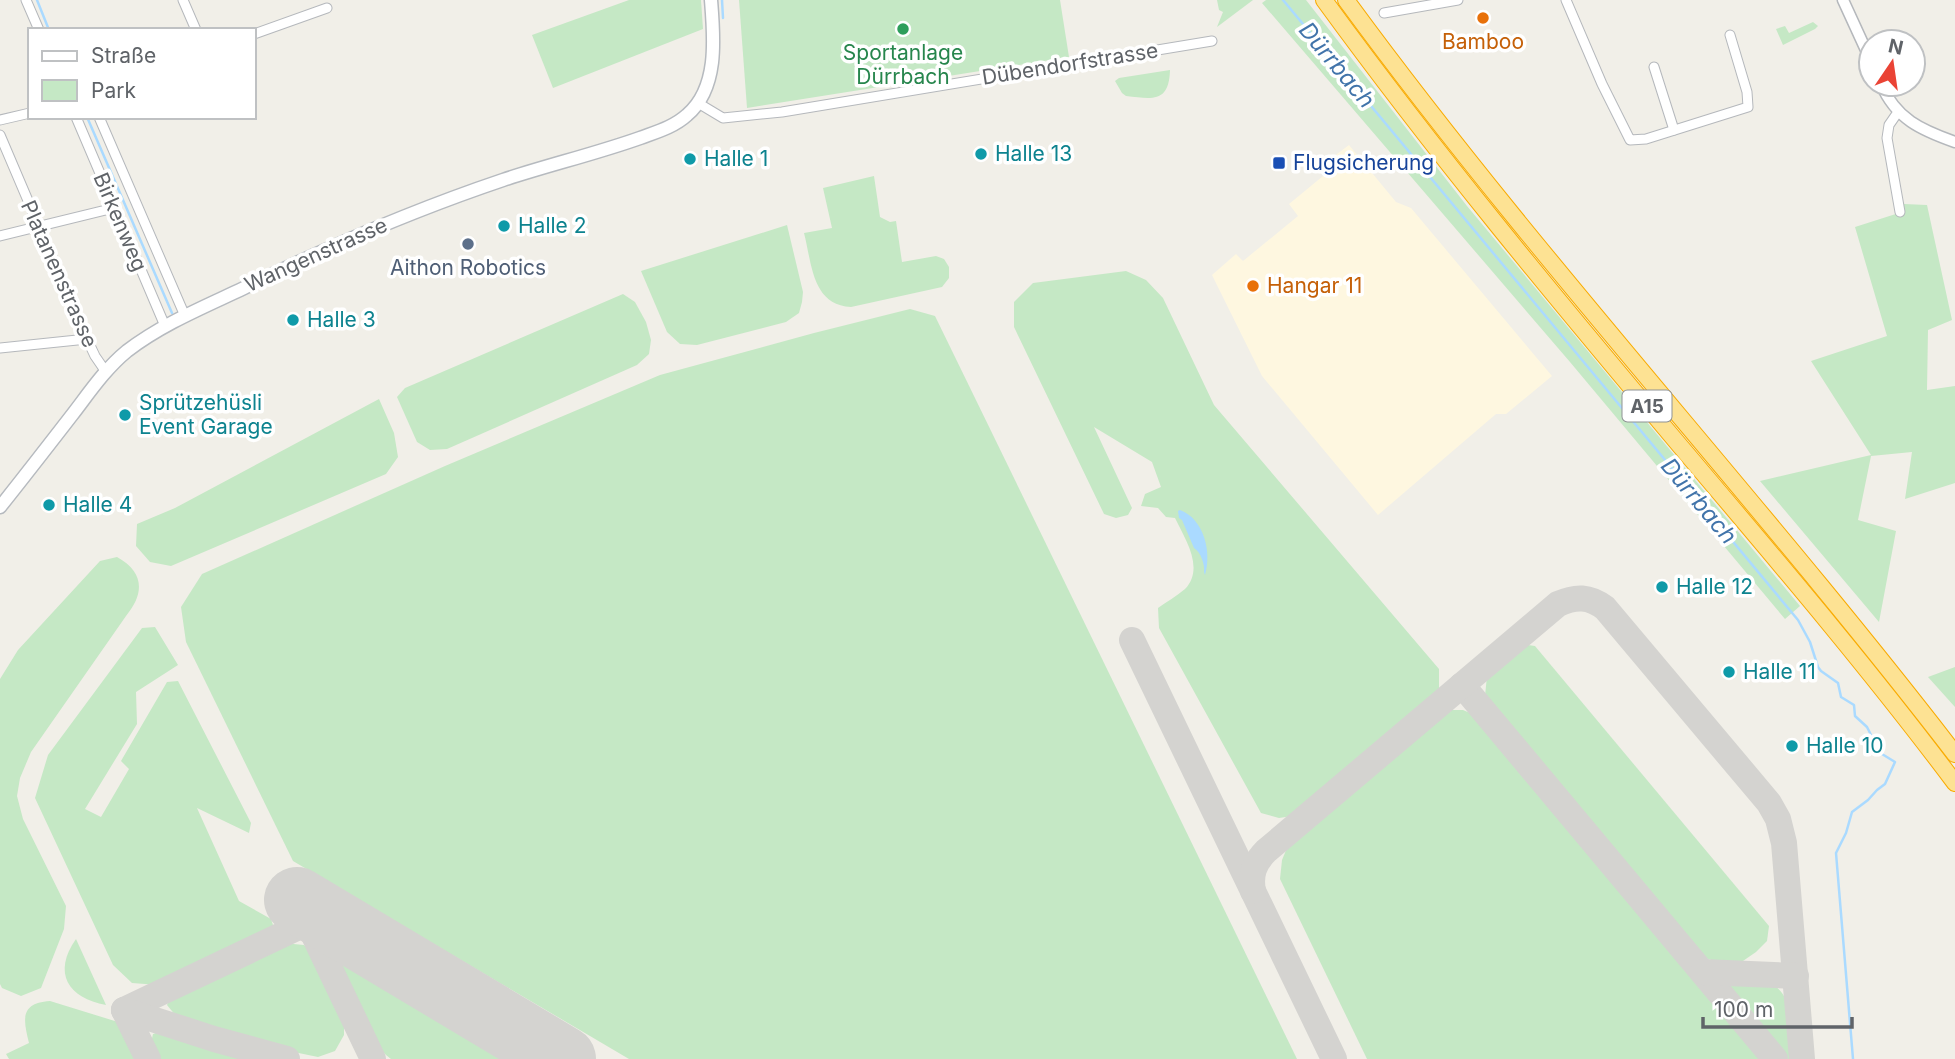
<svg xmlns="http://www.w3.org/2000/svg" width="1955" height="1059" font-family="Inter,sans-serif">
<rect width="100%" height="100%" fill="#f1efe8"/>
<path fill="#fef7e0" d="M 1349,145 L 1396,202 L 1411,208 L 1552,376 L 1506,414 L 1496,414 L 1378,515 L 1262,376 L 1212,275 L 1236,254 L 1243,261 L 1298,216 L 1289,204 L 1334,167 L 1329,160 Z"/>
<g fill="#c5e8c5">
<path d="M 629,0 L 701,0 L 703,29 L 553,88 L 532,35 Z"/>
<path d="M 739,0 L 1060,0 L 1069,57 L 747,108 Z"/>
<path d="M 1217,0 L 1253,0 L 1217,27 L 1223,12 L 1219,10 Z"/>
<path d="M 1266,0 L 1306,0 L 1467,206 L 1800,606 L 1785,619 L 1570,362 L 1262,3 Z"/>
<path d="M 1813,22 L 1818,26 L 1815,29 L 1783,45 L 1776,29 L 1785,26 L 1789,33 Z"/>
<path d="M 1170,70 C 1169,103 1153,99 1126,96 L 1122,93 L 1115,81 L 1119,78 Z"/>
<path d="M 874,176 L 880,217 L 890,222 L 896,221 L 902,262 L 936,256 L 944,259 L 949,267 L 949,278 L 942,287 L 851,307 C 812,305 812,264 804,233 L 832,228 L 823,188 Z"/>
<path d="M 1904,204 L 1927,205 L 1952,320 L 1928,330 L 1927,390 L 1955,386 L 1955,483 L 1905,499 L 1912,452 L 1871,456 L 1858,520 L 1896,531 L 1879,622 L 1760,481 L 1871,455 L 1811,361 L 1887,336 L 1855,227 L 1902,212 L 1902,208 Z"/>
<path d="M 787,225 L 803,292 L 802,302 L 799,313 L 786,322 L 697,345 L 680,344 L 667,332 L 641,271 Z"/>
<path d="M 1126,271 L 1146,280 L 1163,298 L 1214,405 L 1439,669 L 1439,689 L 1425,708 L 1299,815 L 1279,818 L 1261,813 L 1159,628 L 1158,608 C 1166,602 1177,596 1185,589 C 1205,568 1185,539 1175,518 L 1166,517 L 1158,508 L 1141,506 L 1145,494 L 1161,487 L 1152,462 L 1094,427 L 1132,508 L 1128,515 L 1116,518 L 1104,514 L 1014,327 L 1014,302 L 1033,283 Z"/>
<path d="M 623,294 L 635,302 L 646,322 L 651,340 L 649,354 L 637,365 L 447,449 L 430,450 L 417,442 L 397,397 L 405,388 Z"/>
<path d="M 910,309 L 935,316 L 1297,1059 L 629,1059 L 293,861 L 186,642 L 181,607 L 202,574 L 445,466 L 660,375 L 814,333 Z"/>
<path d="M 379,399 L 394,433 L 398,457 L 386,474 L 171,566 L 150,562 L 136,546 L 137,524 L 175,508 Z"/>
<path d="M 117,557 C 144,572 145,593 126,616 L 31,752 L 20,778 L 17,796 L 23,819 L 66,906 L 64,929 L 41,988 L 21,996 L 2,988 L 0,984 L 0,679 L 18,650 L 100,561 Z"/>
<path d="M 155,627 L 178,665 L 136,692 L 137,724 L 85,809 L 101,817 L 129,769 L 121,761 L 167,682 L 178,681 L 251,823 L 249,833 L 197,808 L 239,901 L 271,919 L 274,928 L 158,985 L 132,983 L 113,965 L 35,798 L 48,755 L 142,628 Z"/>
<path d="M 1528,645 L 1535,646 L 1769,926 L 1767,941 L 1756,952 L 1740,963 L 1722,964 L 1700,956 L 1493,714 L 1485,696 L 1487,676 L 1521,646 Z"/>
<path d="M 1955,667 L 1955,707 L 1928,677 Z"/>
<path d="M 1445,710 L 1463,710 L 1477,716 L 1765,1059 L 1367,1059 L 1280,879 L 1282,860 L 1289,843 Z"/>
<path d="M 76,939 L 106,1005 C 68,998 52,973 76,939 Z"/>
<path d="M 283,943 L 304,945 L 318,959 L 344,1021 L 344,1035 L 335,1051 L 318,1057 L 255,1044 L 176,1016 L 167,1005 L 171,996 Z"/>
<path d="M 338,960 L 508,1057 L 508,1059 L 391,1059 C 366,1041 350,995 336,966 Z"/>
<path d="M 1722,981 C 1733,981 1763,980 1771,984 C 1795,994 1792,1036 1794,1059 L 1785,1059 Z"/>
<path d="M 50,1001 L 118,1022 L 136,1059 L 9,1059 L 6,1054 L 29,1043 C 23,1019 20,1003 50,1001 Z"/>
<path d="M 168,1029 L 222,1048 L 260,1059 L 156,1059 L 150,1047 L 153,1034 Z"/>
</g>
<path fill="#aadaff" d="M 1180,510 C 1204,519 1212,552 1205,575 L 1204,572 C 1205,565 1201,552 1194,548 L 1182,520 L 1179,518 L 1178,511 Z"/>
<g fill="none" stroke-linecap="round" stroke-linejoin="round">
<g stroke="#aadaff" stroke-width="2.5">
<path d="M 37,0 L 49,30"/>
<path d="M 722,0 L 723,18"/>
<path d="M 1283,0 L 1798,620 L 1810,642 L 1818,667 L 1821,671 L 1838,683 L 1841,697 L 1854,705 L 1855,716 L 1867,727 L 1873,739 L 1879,744 L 1882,754 L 1895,762 L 1885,784 L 1877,790 L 1868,800 L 1852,812 L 1846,833 L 1836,853 L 1853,1059"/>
<path d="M 87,117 L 172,313"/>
</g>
<g stroke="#d4d3d0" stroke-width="26">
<path d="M 1132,640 L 1334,1059"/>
<path d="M 1462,685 L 1775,1059"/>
<path d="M 1253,891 C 1250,875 1254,863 1266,851 L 1558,604 C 1576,596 1589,596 1605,608 L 1769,803 L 1778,819 L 1784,843 L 1802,1059"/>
<path d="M 297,900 L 373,1059"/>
<path d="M 1703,972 L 1796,976"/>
<path d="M 124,1010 L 307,923"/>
<path d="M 124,1010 L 214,1039 L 287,1059"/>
<path d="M 124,1010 L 148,1059"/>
</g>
<path stroke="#d4d3d0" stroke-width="66" d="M 297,900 L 563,1059"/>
<g stroke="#b5b8bc" stroke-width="11">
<g id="minor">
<path d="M 26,0 L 39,30"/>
<path d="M 183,0 L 196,30"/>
<path d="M 1566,0 L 1602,84 L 1630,140 L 1646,139 L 1748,107 L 1747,92 L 1730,35"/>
<path d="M 1384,13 L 1458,0"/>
<path d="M 254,34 L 327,8"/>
<path d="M 1654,67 L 1674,130"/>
<path d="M 698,103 L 723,118 L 782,112 L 1212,41"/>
<path d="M 1898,112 L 1889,125 L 1887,138 L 1900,212"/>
<path d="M 76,117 L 165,326"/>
<path d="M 99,117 L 185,316"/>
<path d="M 0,120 L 30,113"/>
<path d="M 0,135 L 87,339 L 95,356 L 106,372"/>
<path d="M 0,236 L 114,208"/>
<path d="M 0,348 L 87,339"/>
</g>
</g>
<g stroke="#b5b8bc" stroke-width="13">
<g id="tertiary">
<path d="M 1843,0 L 1871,61"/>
<path d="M 1881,84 C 1896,119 1921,130 1955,142"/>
</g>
</g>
<g stroke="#b6babf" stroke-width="15">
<path id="secondary" d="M 0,507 C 24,477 48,446 72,415 C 89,393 105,369 127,351 C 162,324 204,307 244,288 C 328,247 414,210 503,180 C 548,165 595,154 640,138 C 656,132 674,127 687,115 C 719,88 714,37 711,0"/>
</g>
<g stroke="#f9ab00" stroke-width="18">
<g id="motorway">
<path d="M 1324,0 C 1436,154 1558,301 1681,447 C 1774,557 1868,667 1955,783"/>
<path d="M 1346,0 C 1537,261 1758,498 1955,754"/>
</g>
</g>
<use href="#minor" stroke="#fff" stroke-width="9"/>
<use href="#tertiary" stroke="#fff" stroke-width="10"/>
<use href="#secondary" stroke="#fff" stroke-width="12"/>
<use href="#motorway" stroke="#fde293" stroke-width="16"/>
</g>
<g fill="#e8710a" stroke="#fff" stroke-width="2.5">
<circle cx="1483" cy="18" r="7"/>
<circle cx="1253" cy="286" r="7"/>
</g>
<circle fill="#2e9e5b" stroke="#fff" stroke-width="2.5" cx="903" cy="29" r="7"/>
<g fill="#0f9aa8" stroke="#fff" stroke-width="2.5">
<circle cx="981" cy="154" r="7"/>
<circle cx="690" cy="159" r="7"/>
<circle cx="504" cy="226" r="7"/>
<circle cx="293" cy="320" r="7"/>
<circle cx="125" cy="415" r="7"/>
<circle cx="49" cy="505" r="7"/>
<circle cx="1662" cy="587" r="7"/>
<circle cx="1729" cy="672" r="7"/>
<circle cx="1792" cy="746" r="7"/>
</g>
<rect fill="#1a4fb4" stroke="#fff" stroke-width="2.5" x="1272" y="156" width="14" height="14" rx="3.5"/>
<circle fill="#5c6f8a" stroke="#fff" stroke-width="2.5" cx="468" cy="244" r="7"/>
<g text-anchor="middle" stroke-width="7" stroke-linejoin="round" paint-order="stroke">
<rect fill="#fff" stroke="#8f9295" stroke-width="2" x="1622.5" y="390.5" width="49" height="31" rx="5"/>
<g font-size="19" font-weight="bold" fill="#5f6368">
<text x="1647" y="413">A15</text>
</g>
<g font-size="21" fill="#c56008" stroke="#fff">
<text x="1483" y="49">Bamboo</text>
<text x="1267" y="293" text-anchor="start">Hangar 11</text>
</g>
<g font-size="21" fill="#27864d" stroke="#fff">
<text x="903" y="60">Sportanlage<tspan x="903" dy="24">Dürrbach</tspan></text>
</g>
<g font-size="21" fill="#5f6368" stroke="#fff">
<text transform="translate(1070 64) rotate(-9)" y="7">Dübendorfstrasse</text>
<text transform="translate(120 222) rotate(67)" y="7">Birkenweg</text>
<text transform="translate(316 255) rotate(-24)" y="7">Wangenstrasse</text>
<text transform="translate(59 274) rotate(66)" y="7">Platanenstrasse</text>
</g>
<g font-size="21" fill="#0d838f" stroke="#fff" text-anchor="start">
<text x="995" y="161">Halle 13</text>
<text x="704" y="166">Halle 1</text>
<text x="518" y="233">Halle 2</text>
<text x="307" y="327">Halle 3</text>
<text x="139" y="410">Sprützehüsli<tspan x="139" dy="24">Event Garage</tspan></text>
<text x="63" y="512">Halle 4</text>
<text x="1676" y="594">Halle 12</text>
<text x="1743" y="679">Halle 11</text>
<text x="1806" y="753">Halle 10</text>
</g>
<g font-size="21" fill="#164399" stroke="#fff" text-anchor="start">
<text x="1293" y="170">Flugsicherung</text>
</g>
<g font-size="21" fill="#4e5e75" stroke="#fff">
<text x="468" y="275">Aithon Robotics</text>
</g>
<g font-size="23" font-style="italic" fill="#4174aa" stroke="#fff">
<text transform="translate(1337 65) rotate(50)" y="8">Dürrbach</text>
<text transform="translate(1699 501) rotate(50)" y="8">Dürrbach</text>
</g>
</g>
<rect x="28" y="28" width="228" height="91" fill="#ffffff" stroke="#bfc1c3" stroke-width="2"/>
<rect x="42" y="51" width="35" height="10" fill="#ffffff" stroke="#bfc1c3" stroke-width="2"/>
<text x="91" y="63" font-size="21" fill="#5f6368">Straße</text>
<rect x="42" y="80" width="35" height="21" fill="#c5e8c5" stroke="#bfc1c3" stroke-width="2"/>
<text x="91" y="98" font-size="21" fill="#5f6368">Park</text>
<g transform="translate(1892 63) rotate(13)"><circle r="33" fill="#ffffff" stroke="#bfc1c3" stroke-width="2"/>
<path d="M0-5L12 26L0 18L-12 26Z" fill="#ea4335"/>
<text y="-10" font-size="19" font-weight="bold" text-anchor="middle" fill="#5f6368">N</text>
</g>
<path d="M1703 1017v10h149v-10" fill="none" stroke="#5f6368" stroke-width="3.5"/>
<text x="1714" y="1017" font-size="21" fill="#5f6368" stroke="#ffffff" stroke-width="5" paint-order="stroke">100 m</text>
</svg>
